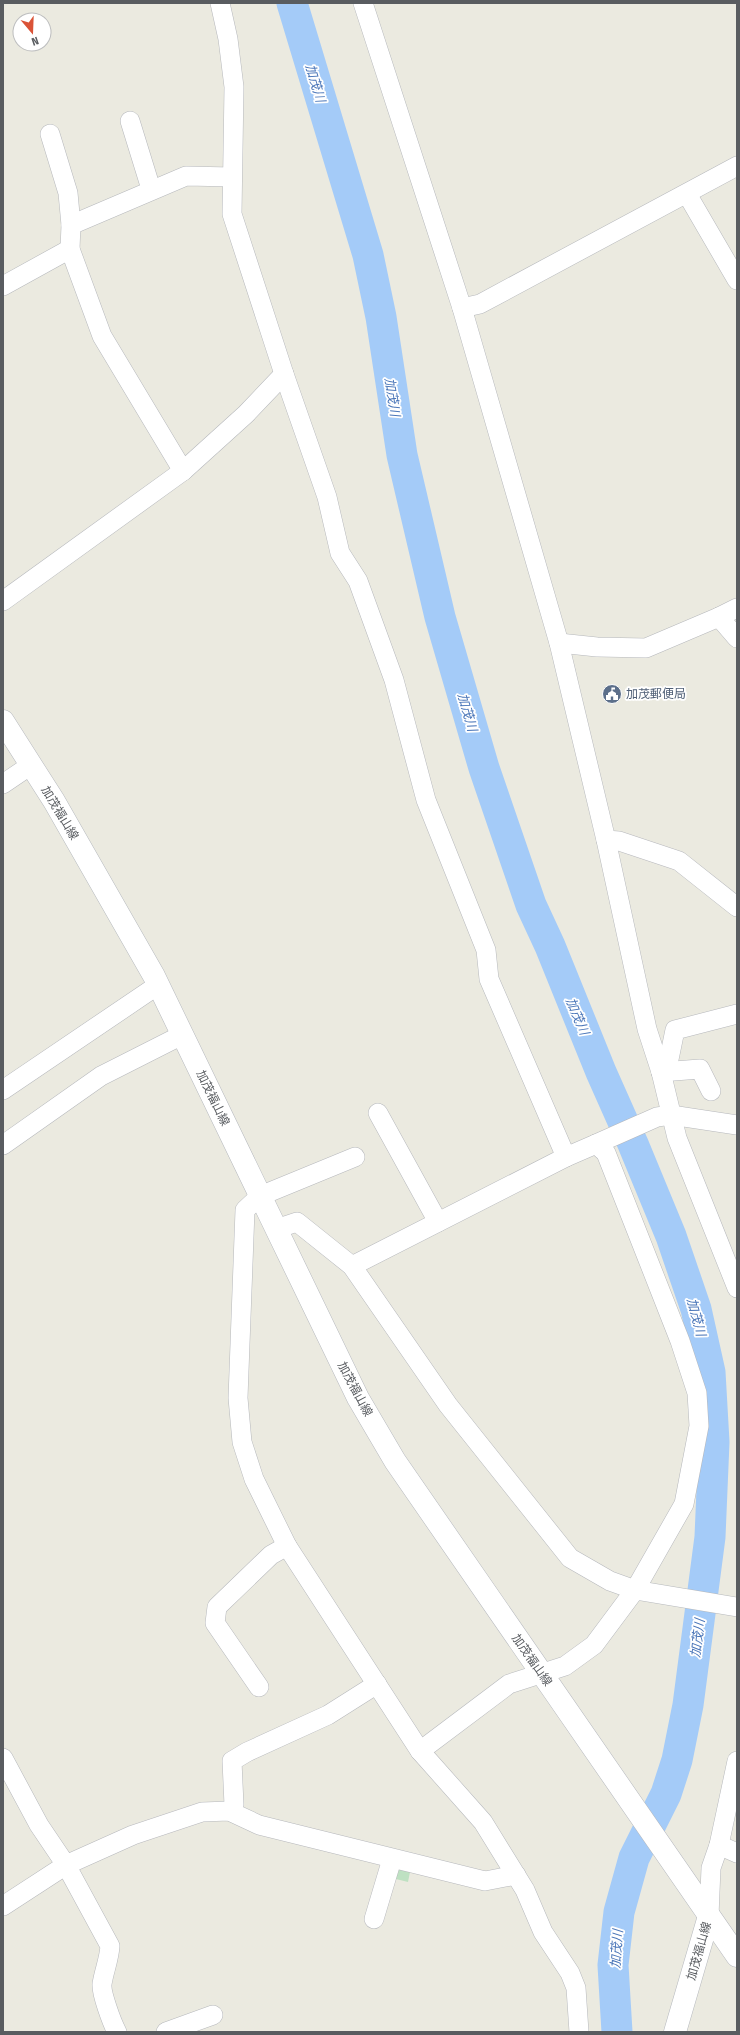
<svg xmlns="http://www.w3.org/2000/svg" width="740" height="2035" font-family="'Fira Sans Condensed','Noto Sans JP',sans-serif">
<rect width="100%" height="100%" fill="#ebeae0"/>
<path fill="#bee1c2" d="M 395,1863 L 411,1867 L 408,1882 L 392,1878 Z"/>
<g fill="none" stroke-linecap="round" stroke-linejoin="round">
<path stroke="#a4cbf8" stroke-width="31" d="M 292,3 L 368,255 L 381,317 L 402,455 L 440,617 L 484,768 L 531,905 L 550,946 L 601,1072 L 633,1144 L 671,1236 L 696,1309 L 710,1372 L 714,1442 L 710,1537 L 688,1705 L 677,1760 L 666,1794 L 634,1858 L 619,1912 L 613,1965 L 617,2032"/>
<g stroke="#b6b8bc" stroke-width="20">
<g id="street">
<path d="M 220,3 L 228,39 L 234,87 L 232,214 L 284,374 L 327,497 L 340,553 L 358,581 L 394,680 L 426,800 L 486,950 L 489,979 L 566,1157"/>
<path d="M 363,3 L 462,308 L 559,643 L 606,840 L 647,1029 L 661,1072 L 677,1138 L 737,1288"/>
<path d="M 130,121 L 151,189"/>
<path d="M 50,134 L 68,193 L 71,225 L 70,249 L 102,336 L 183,471"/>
<path d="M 687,194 L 737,280"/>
<path d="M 71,225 L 186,176 L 232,177"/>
<path d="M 3,286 L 70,249"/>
<path d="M 462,308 L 480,304 L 737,166"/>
<path d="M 3,601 L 183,471 L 246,414 L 284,374"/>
<path d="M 719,617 L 737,638"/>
<path d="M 559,643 L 597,647 L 646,648 L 719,617 L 737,608"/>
<path d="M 3,784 L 31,765"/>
<path d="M 606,840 L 619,841 L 679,861 L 737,907"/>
<path d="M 661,1072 L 668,1064 L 675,1030 L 737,1014"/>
<path d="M 661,1072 L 700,1069 L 711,1091"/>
<path d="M 3,1090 L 158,985"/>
<path d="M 378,1113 L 438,1222"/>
<path d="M 596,1144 L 657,1117 L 671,1115 L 737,1125"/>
<path d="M 3,1145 L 101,1076 L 182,1035"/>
<path d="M 355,1157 L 260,1196 L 245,1210 L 238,1398 L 242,1442 L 254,1479 L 287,1546 L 420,1751 L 483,1822 L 525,1890 L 543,1932 L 570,1973 L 576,1988 L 579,2032"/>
<path d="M 276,1229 L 297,1222 L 352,1266 L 448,1405 L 570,1558 L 610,1581 L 635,1590 L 737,1607"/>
<path d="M 352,1266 L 566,1157 L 596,1144 L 606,1153 L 680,1341 L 697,1393 L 699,1426 L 684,1504 L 635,1590 L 594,1645 L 565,1666 L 509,1684 L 420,1751"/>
<path d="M 259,1687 L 215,1623 L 217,1607 L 271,1555 L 287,1546"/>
<path d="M 3,1758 L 39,1825 L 66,1865 L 110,1946 C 109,1960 104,1971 102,1984 C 101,1993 112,2023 117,2032"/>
<path d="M 229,1811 L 234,1805 L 232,1761 L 247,1752 L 328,1715 L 377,1684"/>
<path d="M 719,1845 L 737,1853"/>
<path d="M 3,1906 L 66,1865 L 133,1835 L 202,1812 L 229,1811 L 259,1825 L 485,1881 L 516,1875"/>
<path d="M 709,1916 L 711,1868 L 719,1845 L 737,1761"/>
<path d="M 374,1919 L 392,1859"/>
<path d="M 166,2032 L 213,2015"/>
</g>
</g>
<g stroke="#b6b9be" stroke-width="23">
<g id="secondary">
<path d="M 3,721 L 54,801 L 154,976 L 358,1398 L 395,1461 L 737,1956"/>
<path d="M 675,2032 L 709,1916"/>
</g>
</g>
<use href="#street" stroke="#fff" stroke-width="19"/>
<use href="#secondary" stroke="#fff" stroke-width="22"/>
</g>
<defs>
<g id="civic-disc" transform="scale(1)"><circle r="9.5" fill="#5c6f8a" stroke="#fff"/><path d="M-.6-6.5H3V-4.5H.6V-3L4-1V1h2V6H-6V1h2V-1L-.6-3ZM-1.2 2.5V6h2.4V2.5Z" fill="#fff"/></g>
</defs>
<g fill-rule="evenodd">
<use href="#civic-disc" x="612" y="694"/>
</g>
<g text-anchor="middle" stroke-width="3.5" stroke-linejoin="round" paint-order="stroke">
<g font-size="12" fill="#4e5e75" stroke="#fff" text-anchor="start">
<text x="626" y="698">加茂郵便局</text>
</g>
<g font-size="12" fill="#595c60" stroke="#fff">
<text transform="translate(60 813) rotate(59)" y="4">加茂福山線</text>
<text transform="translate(213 1098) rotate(64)" y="4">加茂福山線</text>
<text transform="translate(355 1389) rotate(62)" y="4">加茂福山線</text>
<text transform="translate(532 1660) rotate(55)" y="4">加茂福山線</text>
<text transform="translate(699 1951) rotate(-74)" y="4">加茂福山線</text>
</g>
<g font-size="13" font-style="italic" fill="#4975b8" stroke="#fff">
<text transform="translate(316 83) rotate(73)" y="5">加茂川</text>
<text transform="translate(393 397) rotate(81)" y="5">加茂川</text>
<text transform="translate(468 712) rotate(74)" y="5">加茂川</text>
<text transform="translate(578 1016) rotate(67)" y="5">加茂川</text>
<text transform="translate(697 1317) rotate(75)" y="5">加茂川</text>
<text transform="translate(697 1638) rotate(-83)" y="5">加茂川</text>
<text transform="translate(616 1949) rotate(-86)" y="5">加茂川</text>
</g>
</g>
<rect width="740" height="2035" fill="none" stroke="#595c60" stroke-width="8"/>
<g transform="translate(32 32) rotate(161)"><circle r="19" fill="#ffffff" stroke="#bdbebf"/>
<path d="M0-3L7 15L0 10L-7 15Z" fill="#da5337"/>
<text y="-6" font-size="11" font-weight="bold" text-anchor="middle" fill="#595c60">N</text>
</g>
</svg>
